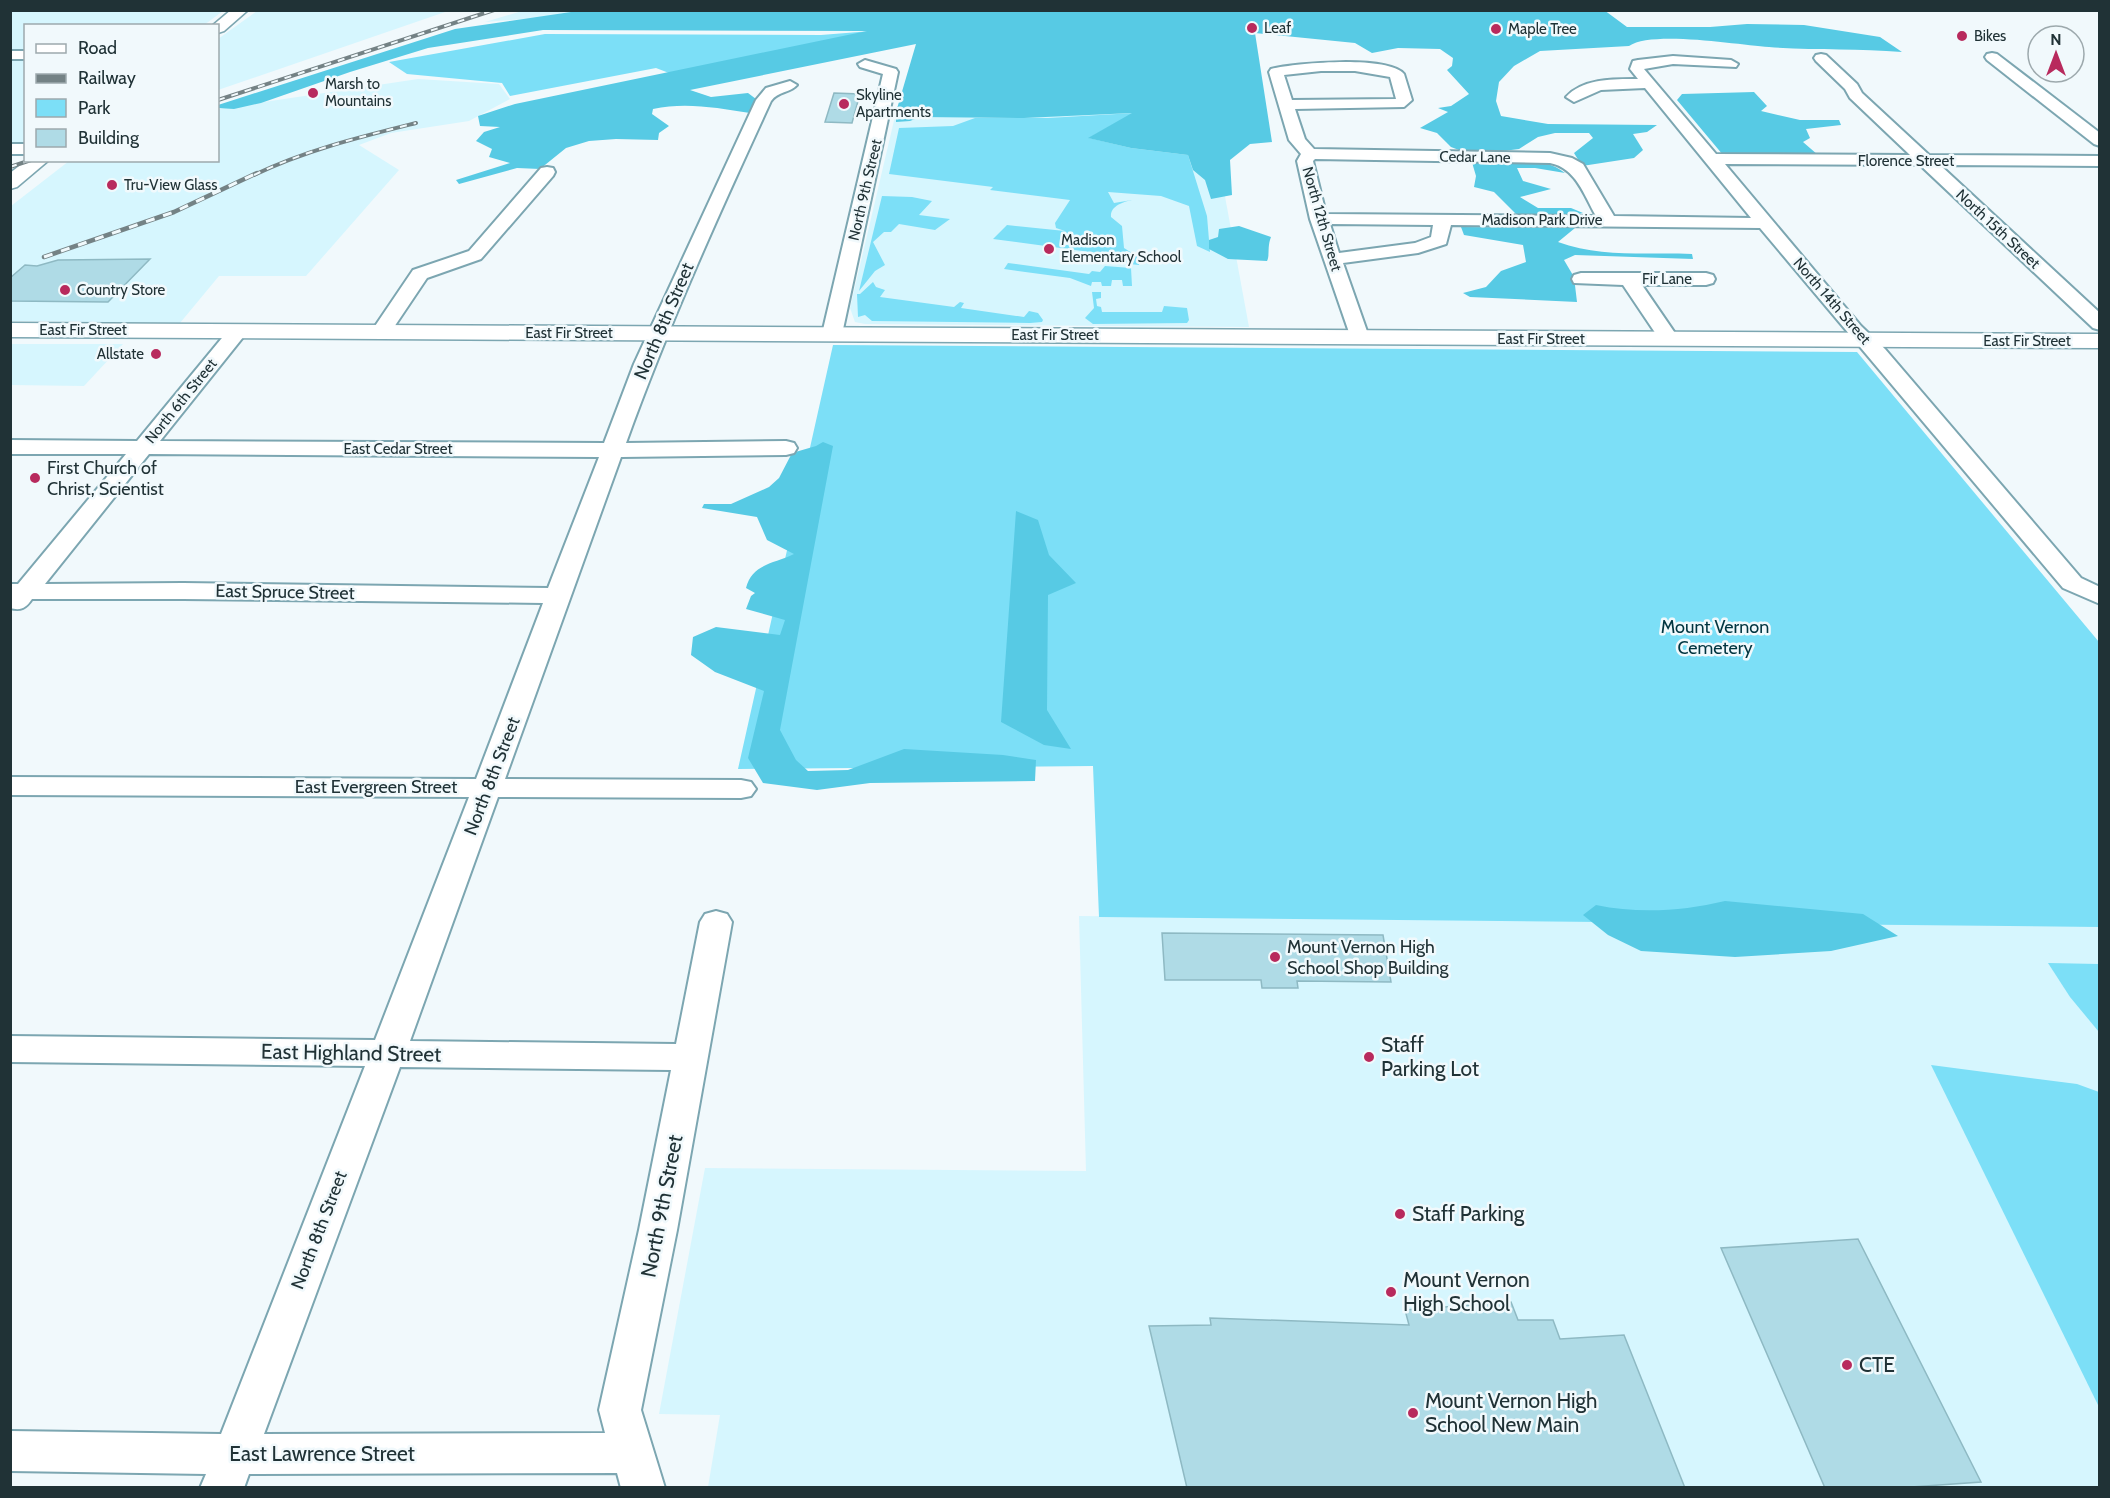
<svg xmlns="http://www.w3.org/2000/svg" width="2110" height="1498" font-family="Cabin,sans-serif">
<rect width="100%" height="100%" fill="#f1f9fc"/>
<g fill="#d6f6fe">
<path d="M 10,11 L 223,11 L 204,25 L 26,26 L 25,52 L 11,52 Z"/>
<path d="M 257,11 L 257,10 L 448,11 L 218,90 L 218,39 Z"/>
<path d="M 522,11 L 620,11 L 485,22 Z"/>
<path d="M 10,58 L 25,58 L 25,149 L 11,149 Z"/>
<path d="M 418,79 L 499,84 L 510,99 L 469,121 L 391,133 L 359,145 L 399,170 L 306,276 L 219,276 L 180,323 L 11,321 L 11,206 L 69,161 L 218,160 L 218,109 Z"/>
<path d="M 896,112 L 1134,113 L 1191,155 L 1224,191 L 1249,327 L 865,324 L 855,322 L 850,308 Z"/>
<path d="M 11,344 L 123,344 L 84,386 L 11,385 Z"/>
<path d="M 1079,916 L 2099,925 L 2099,1487 L 708,1487 L 720,1415 L 659,1414 L 705,1168 L 1086,1171 Z"/>
</g>
<g fill="#7cdff7">
<path d="M 871,31 L 669,73 L 656,68 L 510,96 L 502,83 L 407,74 L 389,62 L 545,34 L 821,35 Z"/>
<path d="M 1134,113 L 1089,138 L 1131,148 L 1188,155 L 1207,216 L 1210,252 L 1197,246 L 1189,206 L 1161,196 L 1108,192 L 1114,203 L 1132,200 C 1123,202 1110,206 1111,217 L 1122,226 L 1124,248 L 1140,258 L 1139,265 L 1100,261 L 1105,254 L 993,239 L 1007,225 L 1065,231 L 1056,228 L 1055,223 L 1070,200 L 990,190 L 993,187 L 889,174 L 899,128 L 953,126 L 975,118 L 1048,118 Z"/>
<path d="M 882,196 L 912,197 L 932,201 L 919,215 L 950,219 L 935,230 L 899,224 L 891,232 L 884,232 L 873,242 L 885,265 L 875,271 L 859,291 Z"/>
<path d="M 1008,263 L 1089,274 L 1092,271 L 1100,272 L 1105,266 L 1131,268 L 1132,286 L 1123,286 L 1122,280 L 1112,280 L 1111,286 L 1102,286 L 1101,282 L 1092,282 L 1091,286 L 1070,278 L 1004,269 Z"/>
<path d="M 873,282 L 876,287 L 885,290 L 880,297 L 954,307 L 960,302 L 964,303 L 961,308 L 1024,317 L 1029,311 L 1038,313 L 1043,320 L 1042,322 L 1030,323 L 872,321 L 865,315 L 858,317 L 857,294 L 860,294 Z"/>
<path d="M 1092,292 L 1101,292 L 1101,298 L 1096,299 L 1097,306 L 1101,307 L 1102,312 L 1162,312 L 1164,306 L 1187,308 L 1189,320 L 1187,323 L 1093,324 L 1085,318 L 1094,308 Z"/>
<path d="M 833,345 L 1857,352 L 2099,642 L 2099,927 L 1099,917 L 1093,766 L 738,769 Z"/>
<path d="M 2048,963 L 2099,964 L 2099,1032 L 2070,997 Z"/>
<path d="M 1931,1065 L 2077,1084 L 2099,1092 L 2099,1407 Z"/>
</g>
<g fill="#57cae4">
<path d="M 1604,10 L 1627,27 L 1710,27 L 1747,24 L 1804,25 L 1880,37 L 1902,52 C 1857,48 1813,51 1769,47 C 1739,45 1652,30 1629,46 L 1540,51 L 1514,66 L 1499,82 L 1496,101 L 1501,116 L 1548,124 L 1657,125 L 1647,132 L 1633,134 L 1643,150 L 1634,158 L 1582,166 L 1574,153 L 1593,138 L 1589,133 L 1555,133 L 1538,137 L 1519,149 L 1472,155 L 1451,147 L 1437,133 L 1420,128 L 1448,112 L 1438,108 L 1451,106 L 1469,94 L 1447,70 L 1452,66 L 1453,58 L 1440,49 L 1398,48 L 1372,53 L 1355,43 L 1255,33 L 1272,142 L 1250,144 L 1230,160 L 1232,195 L 1211,199 L 1205,180 L 1193,170 L 1188,155 L 1131,148 L 1088,138 L 1132,113 L 1024,118 L 920,117 L 910,121 L 896,122 L 896,112 L 916,44 L 690,90 L 711,97 L 748,93 L 756,99 L 750,113 C 717,108 686,102 653,109 L 652,114 L 669,126 L 659,133 L 658,140 L 616,139 L 589,141 L 566,148 L 540,169 L 517,168 L 459,184 L 456,180 L 510,163 L 489,157 L 492,149 L 476,141 L 484,132 L 500,127 L 480,126 L 478,116 L 515,104 L 867,31 L 543,30 L 428,48 L 350,72 L 261,103 L 234,109 L 218,108 L 218,105 L 455,29 L 571,12 Z"/>
<path d="M 1754,92 L 1767,106 L 1761,111 L 1800,120 L 1839,120 L 1841,125 L 1806,129 L 1810,138 L 1803,142 L 1818,155 L 1723,155 L 1677,100 L 1682,94 Z"/>
<path d="M 1471,159 C 1501,160 1541,154 1565,173 L 1535,168 L 1517,168 L 1523,181 L 1551,189 L 1520,197 L 1538,208 L 1571,208 L 1583,213 L 1570,216 L 1517,215 L 1494,192 L 1474,187 L 1476,176 Z"/>
<path d="M 1239,226 L 1271,237 C 1267,247 1270,255 1267,261 L 1228,259 L 1209,249 L 1209,240 L 1218,237 L 1219,229 Z"/>
<path d="M 1461,227 L 1575,228 L 1558,242 C 1601,258 1647,252 1692,254 L 1693,259 L 1575,255 L 1564,260 L 1574,277 L 1577,302 L 1470,297 L 1463,293 L 1486,287 L 1501,271 L 1526,262 L 1523,245 L 1464,235 Z"/>
<path d="M 823,442 L 833,446 L 780,730 L 796,760 L 808,771 L 848,770 L 904,749 L 1003,755 L 1036,760 L 1035,781 L 870,783 L 817,790 L 763,783 L 748,758 L 764,691 L 715,672 L 691,655 L 693,637 L 716,627 L 780,635 L 785,620 L 746,609 L 751,596 L 755,593 L 746,588 C 752,564 773,564 794,554 L 767,540 L 757,517 L 702,508 L 704,504 L 731,504 L 769,487 L 779,478 L 792,453 L 816,446 Z"/>
<path d="M 1016,511 L 1038,520 L 1049,555 L 1076,583 L 1048,595 L 1047,710 L 1071,749 L 1044,745 L 1001,722 Z"/>
<path d="M 1725,901 L 1863,914 L 1898,936 L 1831,951 L 1735,957 L 1641,951 L 1608,935 L 1583,915 L 1596,905 C 1639,914 1683,911 1725,901 Z"/>
</g>
<g fill="#afdbe6" stroke="#8eb9c3" stroke-width="1.5">
<path d="M 834,93 L 860,94 L 852,123 L 825,122 Z"/>
<path d="M 150,259 L 108,302 L 10,301 L 10,278 L 25,265 L 37,266 L 58,260 Z"/>
<path d="M 1162,933 L 1383,935 L 1391,982 L 1297,981 L 1298,988 L 1262,988 L 1261,980 L 1165,980 Z"/>
<path d="M 1858,1239 L 1981,1482 L 1897,1488 L 1825,1488 L 1721,1248 Z"/>
<path d="M 1511,1302 L 1518,1320 L 1553,1320 L 1560,1339 L 1624,1335 L 1685,1488 L 1187,1488 L 1149,1326 L 1211,1325 L 1210,1318 L 1409,1325 L 1405,1310 Z"/>
</g>
<g fill="none" stroke-linecap="round" stroke-linejoin="round">
<g stroke="#7ca6b1" stroke-width="4">
<g id="street">
<rect x="10" y="51" width="16" height="8"/>
<path d="M 1992,53 L 1997,54 L 2100,133 L 2100,146 L 2094,144 L 1987,60 L 1985,57 L 1987,54 Z"/>
<path d="M 1821,54 L 1826,55 L 1857,84 L 1862,93 L 1929,155 L 2100,156 L 2100,166 L 1940,165 L 2100,313 L 2100,330 L 2093,328 L 1920,165 L 1725,164 L 1861,326 L 1885,349 L 2081,578 L 2100,587 L 2100,604 L 2063,588 L 1760,228 L 1451,225 L 1446,244 L 1418,253 L 1343,263 L 1369,337 L 1366,341 L 1352,341 L 1310,219 L 1297,161 L 1301,154 L 1289,140 L 1269,72 L 1271,69 C 1296,63 1387,55 1404,74 L 1412,100 L 1404,107 L 1295,109 L 1305,139 L 1314,149 L 1550,153 L 1572,158 L 1583,164 L 1614,216 L 1751,218 L 1645,88 L 1601,90 L 1574,102 L 1566,97 C 1583,78 1615,79 1638,79 L 1630,69 L 1633,61 L 1638,60 L 1673,56 L 1731,60 L 1738,64 L 1736,67 L 1673,64 L 1644,69 L 1716,154 L 1910,155 L 1850,98 L 1845,89 L 1816,61 L 1814,58 L 1816,55 ZM 1321,71 L 1355,71 L 1390,77 L 1396,99 L 1292,100 L 1284,75 ZM 1315,159 L 1550,163 C 1576,168 1584,195 1596,216 L 1326,214 L 1313,161 ZM 1330,224 L 1433,225 L 1431,237 L 1415,243 L 1339,253 Z"/>
<path d="M 865,60 L 896,69 L 898,72 L 842,334 L 839,338 L 825,338 L 822,334 L 883,74 L 860,67 L 858,64 Z"/>
<path d="M 790,81 L 797,85 C 790,93 778,91 771,101 C 719,214 668,326 626,443 L 786,441 L 794,443 L 797,448 L 794,453 L 786,455 L 621,457 L 505,779 L 741,780 L 751,782 L 756,789 L 751,796 L 741,798 L 498,797 L 410,1041 L 676,1044 L 700,922 L 705,914 L 716,911 L 727,914 L 732,922 L 677,1230 L 641,1410 L 665,1488 L 621,1488 L 617,1473 L 249,1474 L 244,1488 L 200,1488 L 206,1474 L 10,1471 L 10,1431 L 221,1434 L 365,1066 L 10,1062 L 10,1036 L 375,1040 L 469,797 L 10,795 L 10,777 L 476,779 L 543,603 L 183,599 L 32,599 C 26,608 21,611 10,608 L 10,584 L 18,584 L 126,454 L 10,454 L 10,440 L 137,441 L 231,327 L 245,327 L 248,331 L 160,441 L 604,443 L 634,364 L 756,100 L 766,88 ZM 149,454 L 599,457 L 548,588 L 183,583 L 45,584 ZM 400,1067 L 671,1070 L 639,1230 L 599,1410 L 605,1433 L 264,1434 Z"/>
<rect x="10" y="144" width="16" height="10"/>
<path d="M 547,167 L 553,168 L 555,172 L 553,176 L 481,259 L 427,278 L 388,336 L 374,336 L 371,332 L 413,270 L 469,251 L 541,168 Z"/>
<path d="M 1581,273 L 1706,273 L 1713,275 L 1715,279 L 1713,283 L 1706,285 L 1642,285 L 1679,339 L 1676,343 L 1662,343 L 1623,285 L 1574,283 L 1572,279 L 1574,275 Z"/>
</g>
</g>
<g stroke="#7ca6b1" stroke-width="3">
<g id="secondary">
<path d="M 231,10 L 248,10 L 224,31 L 218,33 L 218,26 L 212,26 Z"/>
<path d="M 27,160 L 49,160 L 17,187 L 10,189 L 10,173 Z"/>
<path d="M 10,323 L 2100,334 L 2100,348 L 10,337 Z"/>
</g>
</g>
<use href="#street" fill="#fff" fill-rule="evenodd"/>
<use href="#secondary" fill="#fff" fill-rule="evenodd"/>
<g stroke="#748285" stroke-width="4">
<g id="rail-far1">
<path d="M 218,100 L 494,10"/>
<path d="M 10,167 L 31,160"/>
<path d="M 254,175 C 306,150 360,137 416,123"/>
</g>
</g>
<g stroke="#748285" stroke-width="4.5">
<path id="rail" d="M 44,257 L 174,212 L 257,173"/>
</g>
<use href="#rail-far1" stroke="#f1f9fc" stroke-width="2" stroke-dasharray="7" stroke-linecap="butt"/>
<use href="#rail" stroke="#f1f9fc" stroke-width="3" stroke-dasharray="9" stroke-linecap="butt"/>
</g>
<g fill="#b82a5d" stroke="#f1f9fc" stroke-width="2">
<circle cx="1252" cy="28" r="6"/>
<circle cx="1496" cy="29" r="6"/>
<circle cx="1962" cy="36" r="6"/>
<circle cx="313" cy="93" r="6"/>
<circle cx="844" cy="104" r="6"/>
<circle cx="112" cy="185" r="6"/>
<circle cx="1049" cy="249" r="6"/>
<circle cx="65" cy="290" r="6"/>
<circle cx="156" cy="354" r="6"/>
<circle cx="35" cy="478" r="6"/>
<circle cx="1275" cy="957" r="6"/>
<circle cx="1369" cy="1057" r="6"/>
<circle cx="1400" cy="1214" r="6"/>
<circle cx="1391" cy="1292" r="6"/>
<circle cx="1847" cy="1365" r="6"/>
<circle cx="1413" cy="1413" r="6"/>
</g>
<g text-anchor="middle" stroke-width="5" stroke-linejoin="round" paint-order="stroke">
<g font-size="15" fill="#203236" stroke="#f1f9fc" text-anchor="start">
<text x="1264" y="33">Leaf</text>
<text x="1508" y="34">Maple Tree</text>
<text x="1974" y="41">Bikes</text>
<text x="325" y="89">Marsh to<tspan x="325" dy="17">Mountains</tspan></text>
<text x="856" y="100">Skyline<tspan x="856" dy="17">Apartments</tspan></text>
<text x="124" y="190">Tru-View Glass</text>
<text x="1061" y="245">Madison<tspan x="1061" dy="17">Elementary School</tspan></text>
<text x="77" y="295">Country Store</text>
<text x="144" y="359" text-anchor="end">Allstate</text>
</g>
<g font-size="15" fill="#203236" stroke="#f1f9fc">
<text transform="translate(1475 157) rotate(1)" y="5">Cedar Lane</text>
<text x="1906" y="166">Florence Street</text>
<text transform="translate(865 190) rotate(-77)" y="5">North 9th Street</text>
<text transform="translate(1322 219) rotate(74)" y="5">North 12th Street</text>
<text x="1542" y="225">Madison Park Drive</text>
<text transform="translate(1998 229) rotate(43)" y="5">North 15th Street</text>
<text x="1667" y="284">Fir Lane</text>
<text transform="translate(1832 301) rotate(49)" y="5">North 14th Street</text>
<text x="83" y="335">East Fir Street</text>
<text x="569" y="338">East Fir Street</text>
<text x="1055" y="340">East Fir Street</text>
<text x="1541" y="344">East Fir Street</text>
<text x="2027" y="346">East Fir Street</text>
<text transform="translate(181 401) rotate(-51)" y="5">North 6th Street</text>
<text x="398" y="454">East Cedar Street</text>
</g>
<g font-size="18" fill="#203236" stroke="#f1f9fc">
<text transform="translate(664 321) rotate(-67)" y="6">North 8th Street</text>
<text transform="translate(285 592) rotate(1)" y="6">East Spruce Street</text>
<text transform="translate(492 776) rotate(-69)" y="6">North 8th Street</text>
<text x="376" y="793">East Evergreen Street</text>
<text transform="translate(319 1230) rotate(-69)" y="6">North 8th Street</text>
</g>
<g font-size="18" fill="#203236" stroke="#f1f9fc" text-anchor="start">
<text x="47" y="474">First Church of<tspan x="47" dy="21">Christ, Scientist</tspan></text>
<text x="1287" y="953">Mount Vernon High<tspan x="1287" dy="21">School Shop Building</tspan></text>
</g>
<g font-size="18" fill="#003540" stroke="#f1f9fc">
<text x="1715" y="633">Mount Vernon<tspan x="1715" dy="21">Cemetery</tspan></text>
</g>
<g font-size="21" fill="#203236" stroke="#f1f9fc" text-anchor="start">
<text x="1381" y="1052">Staff<tspan x="1381" dy="24">Parking Lot</tspan></text>
<text x="1412" y="1221">Staff Parking</text>
<text x="1403" y="1287">Mount Vernon<tspan x="1403" dy="24">High School</tspan></text>
<text x="1859" y="1372">CTE</text>
<text x="1425" y="1408">Mount Vernon High<tspan x="1425" dy="24">School New Main</tspan></text>
</g>
<g font-size="21" fill="#203236" stroke="#f1f9fc">
<text transform="translate(351 1053) rotate(1)" y="7">East Highland Street</text>
<text transform="translate(662 1206) rotate(-79)" y="7">North 9th Street</text>
<text x="322" y="1461">East Lawrence Street</text>
</g>
</g>
<rect width="2110" height="1498" fill="none" stroke="#203236" stroke-width="24"/>
<rect x="24" y="24" width="195" height="138" fill="#f1f9fc" stroke="#9da9ad" stroke-width="1.5"/>
<rect x="36" y="44" width="30" height="9" fill="#ffffff" stroke="#9da9ad" stroke-width="1.5"/>
<text x="78" y="54" font-size="18" fill="#203236">Road</text>
<rect x="36" y="74" width="30" height="9" fill="#748285" stroke="#9da9ad" stroke-width="1.5"/>
<text x="78" y="84" font-size="18" fill="#203236">Railway</text>
<rect x="36" y="99" width="30" height="18" fill="#7cdff7" stroke="#9da9ad" stroke-width="1.5"/>
<text x="78" y="114" font-size="18" fill="#203236">Park</text>
<rect x="36" y="129" width="30" height="18" fill="#afdbe6" stroke="#9da9ad" stroke-width="1.5"/>
<text x="78" y="144" font-size="18" fill="#203236">Building</text>
<g transform="translate(2056 54)"><circle r="28" fill="#f1f9fc" stroke="#9da9ad" stroke-width="1.5"/>
<path d="M0-4.5L10 22L0 15L-10 22Z" fill="#b82a5d"/>
<text y="-9" font-size="16" font-weight="bold" text-anchor="middle" fill="#203236">N</text>
</g>
</svg>
